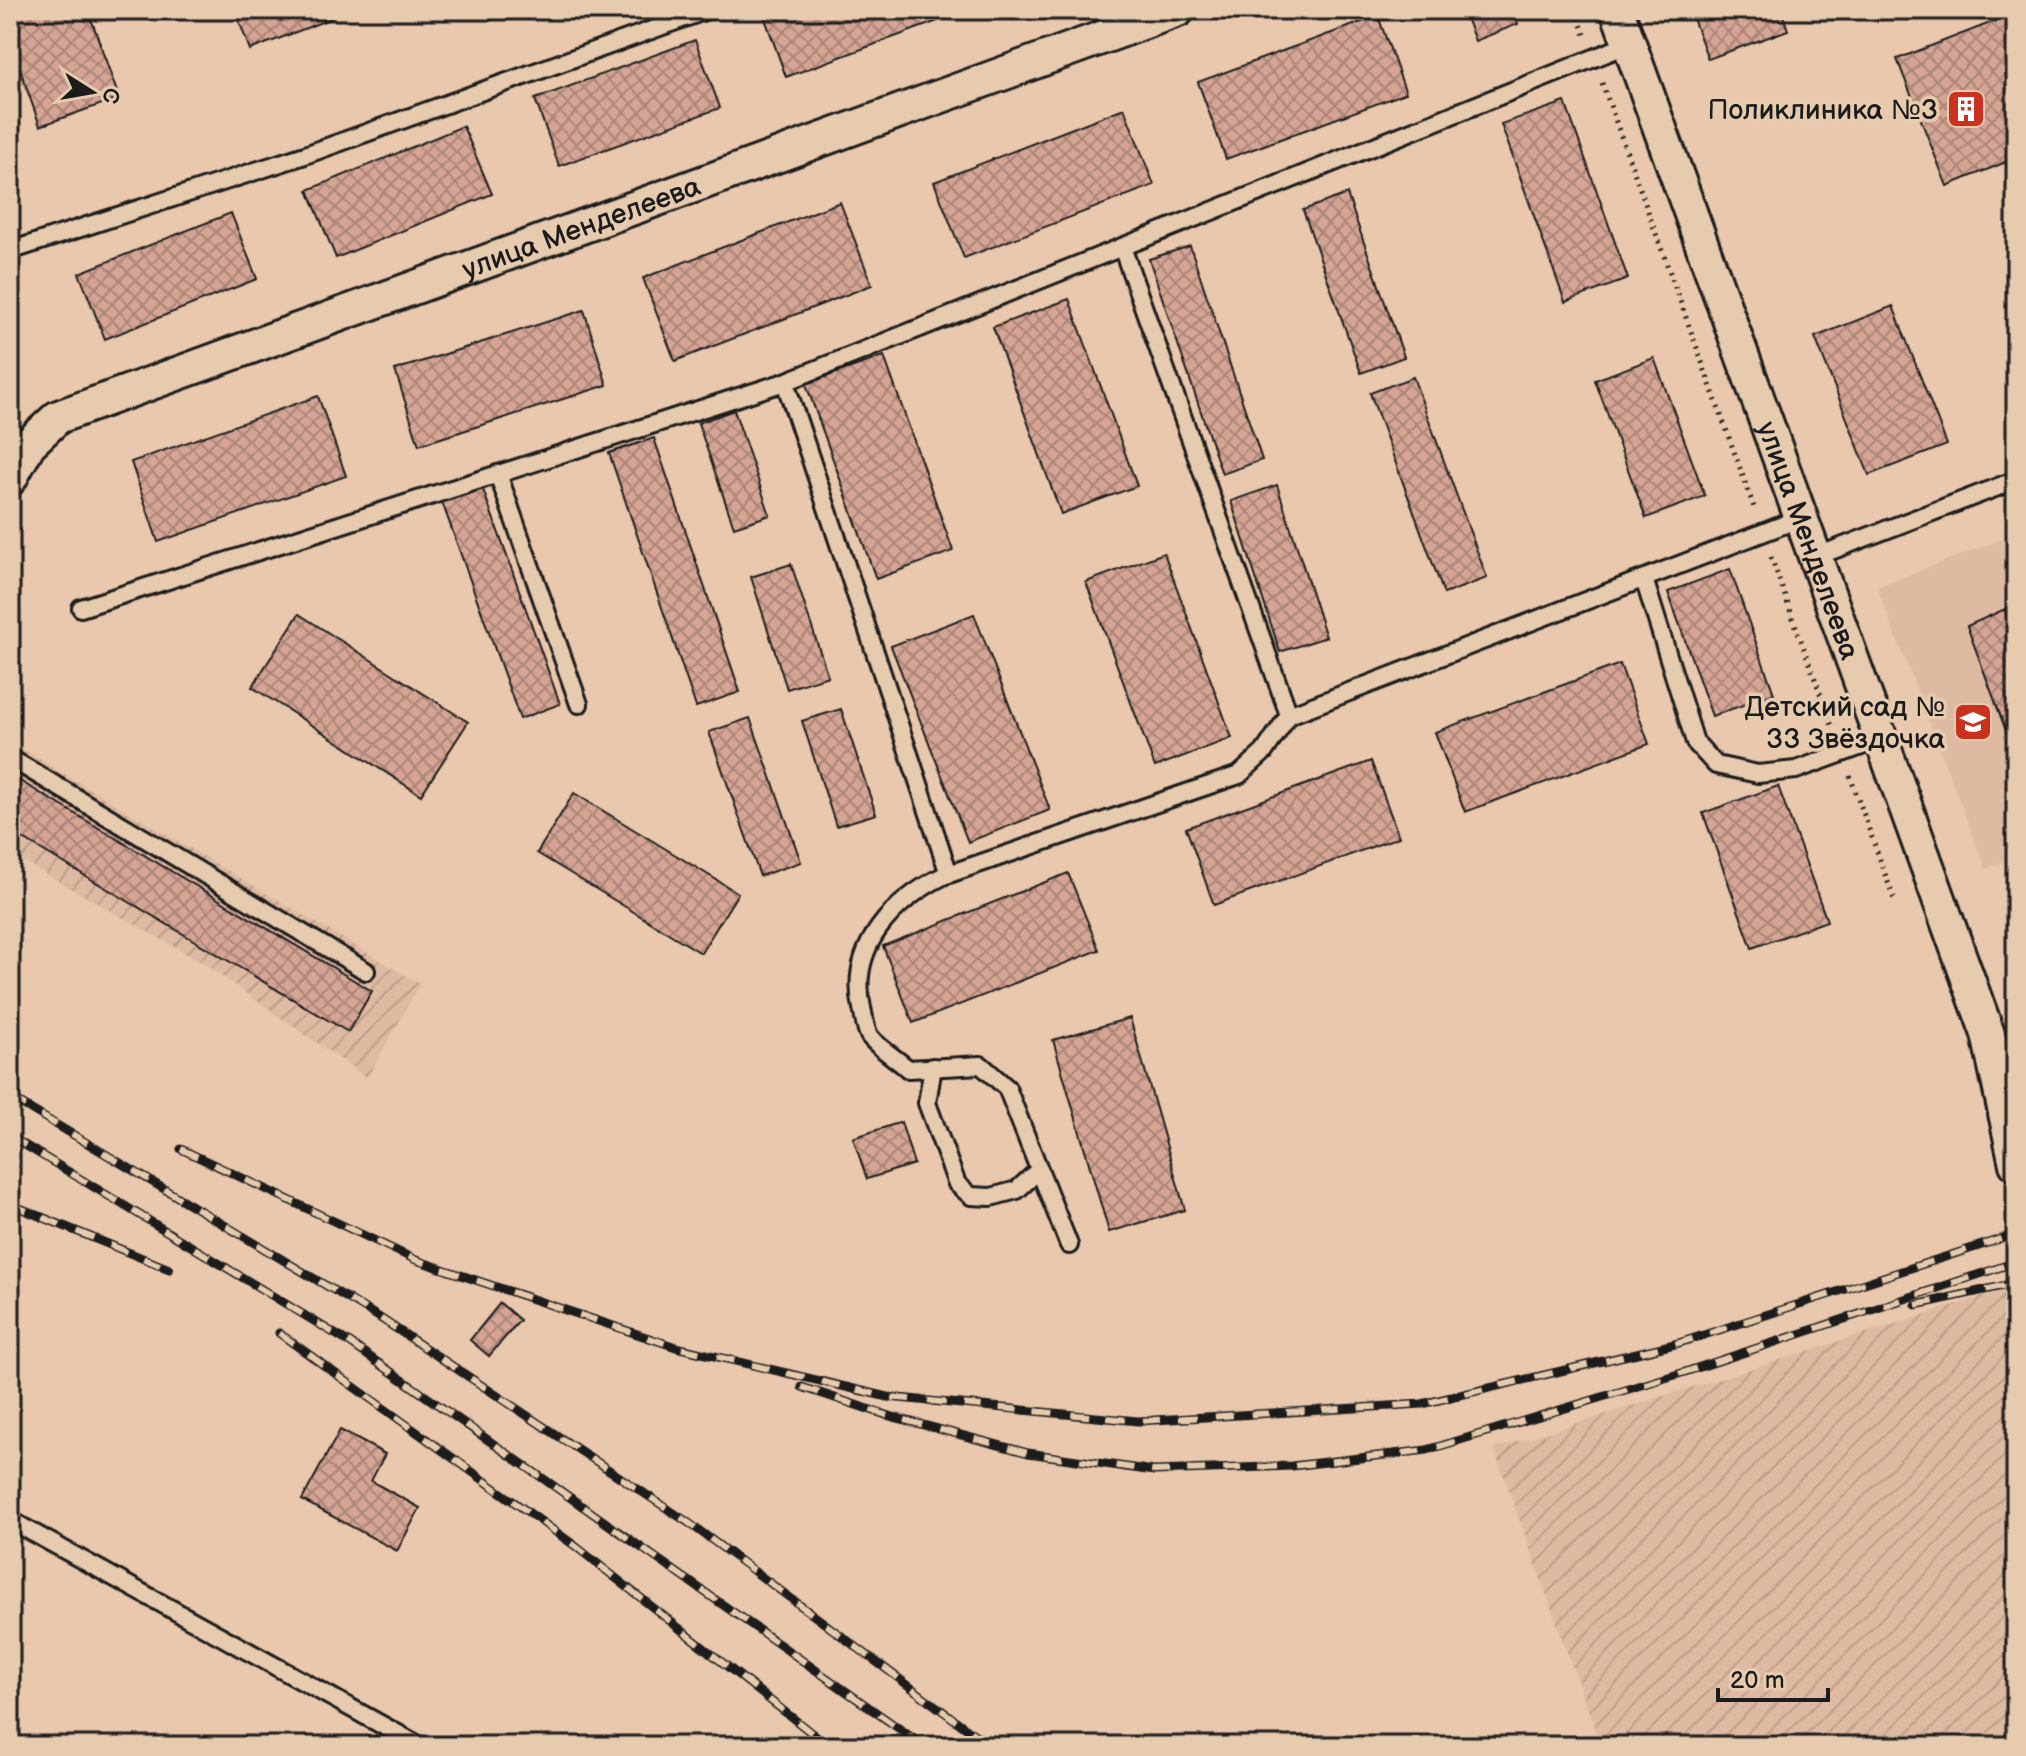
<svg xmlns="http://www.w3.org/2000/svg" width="2026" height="1756" font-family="'Balsamiq Sans',sans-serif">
<defs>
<pattern id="industrial-furrows" width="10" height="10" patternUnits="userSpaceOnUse" patternTransform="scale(2)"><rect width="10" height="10" fill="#dfbaa3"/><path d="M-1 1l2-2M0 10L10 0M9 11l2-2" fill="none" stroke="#bf9f8c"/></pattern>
<pattern id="building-cross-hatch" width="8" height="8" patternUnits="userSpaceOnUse" patternTransform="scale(2)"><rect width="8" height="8" fill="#d5a494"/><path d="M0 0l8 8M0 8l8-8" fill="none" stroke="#ac8578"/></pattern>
</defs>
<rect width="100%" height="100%" fill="#e9c8ad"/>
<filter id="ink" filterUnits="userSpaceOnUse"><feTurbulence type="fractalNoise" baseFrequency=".0125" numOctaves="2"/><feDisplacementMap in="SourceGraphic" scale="16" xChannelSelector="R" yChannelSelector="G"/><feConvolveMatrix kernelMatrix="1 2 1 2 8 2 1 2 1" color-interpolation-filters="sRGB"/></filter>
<g filter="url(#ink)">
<path fill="#dfbaa3" d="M 2016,534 L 2016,857 L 1986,869 L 1877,587 Z"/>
<g fill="url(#industrial-furrows)">
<path d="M 10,742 L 420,984 L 367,1078 L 203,963 L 10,854 Z"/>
<path d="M 2016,1286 L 2016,1746 L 1601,1746 L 1494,1449 Z"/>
</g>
<g fill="url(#building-cross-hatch)" stroke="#1c1c1c" stroke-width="2">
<path d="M 10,10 L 88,10 L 119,98 L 40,126 L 10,41 Z"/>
<path d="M 235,10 L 328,10 L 332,18 L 250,50 Z"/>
<path d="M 762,10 L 955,10 L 957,14 L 786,77 Z"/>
<path d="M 1463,10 L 1513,10 L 1518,24 L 1475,41 Z"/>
<path d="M 1690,10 L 1781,10 L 1788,30 L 1708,59 Z"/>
<path d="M 2016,13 L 2016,158 L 1947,186 L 1897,59 Z"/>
<path d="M 1378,16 L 1406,93 L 1226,159 L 1198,82 Z"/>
<path d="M 695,40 L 720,108 L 559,166 L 535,99 Z"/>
<path d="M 1565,102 L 1628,279 L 1565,302 L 1501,124 Z"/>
<path d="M 1124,108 L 1154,185 L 964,258 L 934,182 Z"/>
<path d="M 463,126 L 492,194 L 336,258 L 308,190 Z"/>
<path d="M 1347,194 L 1404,357 L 1361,373 L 1303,210 Z"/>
<path d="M 840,202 L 872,285 L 675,361 L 643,278 Z"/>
<path d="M 231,213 L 257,279 L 105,339 L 79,273 Z"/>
<path d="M 1190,246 L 1262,460 L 1222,474 L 1149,259 Z"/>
<path d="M 1069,299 L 1137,486 L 1061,514 L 993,327 Z"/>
<path d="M 1893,306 L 1947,445 L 1869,475 L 1815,337 Z"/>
<path d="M 584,310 L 607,385 L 419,445 L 395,370 Z"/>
<path d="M 884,356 L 953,551 L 876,579 L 806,384 Z"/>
<path d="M 1654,358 L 1705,496 L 1646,518 L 1595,380 Z"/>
<path d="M 1413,377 L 1487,578 L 1444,594 L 1370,393 Z"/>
<path d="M 318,396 L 346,476 L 158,542 L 131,462 Z"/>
<path d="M 734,410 L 770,515 L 734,527 L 698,423 Z"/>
<path d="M 654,438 L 740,692 L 696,707 L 609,453 Z"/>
<path d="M 481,484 L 560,704 L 520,719 L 441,499 Z"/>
<path d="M 1277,485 L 1326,637 L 1280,652 L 1231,501 Z"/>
<path d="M 1164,553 L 1232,738 L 1155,767 L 1086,582 Z"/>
<path d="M 791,564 L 828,676 L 787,689 L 751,577 Z"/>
<path d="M 1730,569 L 1774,694 L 1712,716 L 1668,592 Z"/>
<path d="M 2005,609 L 2016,633 L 2016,732 L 2008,736 L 1967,626 Z"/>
<path d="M 299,614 L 468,722 L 421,795 L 252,687 Z"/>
<path d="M 974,614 L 1050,810 L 968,842 L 891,646 Z"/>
<path d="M 1620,664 L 1649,744 L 1465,812 L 1435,732 Z"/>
<path d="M 841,709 L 876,814 L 836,826 L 802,721 Z"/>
<path d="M 750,718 L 801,862 L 760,876 L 709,732 Z"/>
<path d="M 1371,761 L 1399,837 L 1214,905 L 1186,828 Z"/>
<path d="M 10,775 L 372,991 L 348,1032 L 10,831 Z"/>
<path d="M 1778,786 L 1827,921 L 1752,948 L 1703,813 Z"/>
<path d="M 574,793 L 738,893 L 701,953 L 537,853 Z"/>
<path d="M 1068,873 L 1099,950 L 913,1023 L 883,946 Z"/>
<path d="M 1130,1018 L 1185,1210 L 1109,1232 L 1053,1040 Z"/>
<path d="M 901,1122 L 914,1164 L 867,1179 L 853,1138 Z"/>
<path d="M 500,1303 L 520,1320 L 489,1356 L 470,1340 Z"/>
<path d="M 340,1430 L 385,1454 L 371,1481 L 420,1508 L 397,1551 L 302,1500 Z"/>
</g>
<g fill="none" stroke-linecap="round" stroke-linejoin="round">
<g stroke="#1c1c1c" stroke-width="22">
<g id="lane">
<path d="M 10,251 L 305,155 L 707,10"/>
<path d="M 498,474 L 579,704"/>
<path d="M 1815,557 L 2016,480"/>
<path d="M 1644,579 L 1695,742 L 1716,765 L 1758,774 L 1796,770 L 1881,739"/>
<path d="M 81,608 L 785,382"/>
<path d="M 10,611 L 10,614"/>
<path d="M 1289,715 L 1801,518"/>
<path d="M 10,758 L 366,971"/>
<path d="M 949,874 L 785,382 L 1629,44"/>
<path d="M 933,1067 L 927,1103 L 957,1184 L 971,1196 L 991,1197 L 1017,1190 L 1039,1170"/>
<path d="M 1069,1245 L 1007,1088 L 981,1065 L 908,1069 C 897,1059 880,1049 870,1037 C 865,1030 864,1016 862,1008 C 848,946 894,901 943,876 L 1239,775 L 1264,752 L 1289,715 L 1122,247"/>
<path d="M 10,1520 L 420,1746"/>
</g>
</g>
<g stroke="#1c1c1c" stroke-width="38">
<g id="street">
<path id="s1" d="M 1617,10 L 1988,1034 L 2016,1164"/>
<path id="s2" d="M 10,479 L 29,444 L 58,417 L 1178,10"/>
</g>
</g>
<g stroke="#1c1c1c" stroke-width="5" stroke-dasharray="2 6" stroke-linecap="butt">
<path d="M 1576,10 L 1585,35"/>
<path d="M 1602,83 L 1755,510"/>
<path d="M 1771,557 L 1833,729"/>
<path d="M 1850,776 L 1894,899"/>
<path d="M 10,1741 L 23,1746"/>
</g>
<use href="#lane" stroke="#e7cbae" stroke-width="16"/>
<use href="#street" stroke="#e7cbae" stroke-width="32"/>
<g stroke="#1c1c1c" stroke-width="9">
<g id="rail">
<path d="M 10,1097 L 377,1316 L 689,1523 L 990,1746"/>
<path d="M 10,1136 L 350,1343 L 924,1746"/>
<path d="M 181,1149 L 416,1260 L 676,1347 L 888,1397 L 1138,1421 L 1422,1404 L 1679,1343 L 2016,1234"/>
<path d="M 10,1204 L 169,1269"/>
<path d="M 1916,1305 L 2016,1283"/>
<path d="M 279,1333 L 574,1545 L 828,1746"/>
<path d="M 802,1387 L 886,1415 L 1028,1453 L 1154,1471 L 1292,1466 L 1427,1450 L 1685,1372 L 2016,1262"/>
</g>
</g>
<use href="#rail" stroke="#e7cbae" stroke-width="6" stroke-dasharray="18" stroke-linecap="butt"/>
</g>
</g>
<defs>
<g id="building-square" transform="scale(2)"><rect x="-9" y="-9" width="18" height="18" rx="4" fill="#c8321e" stroke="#e7cbae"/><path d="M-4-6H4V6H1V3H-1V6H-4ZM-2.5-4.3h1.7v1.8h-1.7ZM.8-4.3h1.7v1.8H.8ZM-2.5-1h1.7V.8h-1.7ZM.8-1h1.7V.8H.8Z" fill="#fff"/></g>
<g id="school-square" transform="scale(2)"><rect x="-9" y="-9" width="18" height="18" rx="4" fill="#c8321e" stroke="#e7cbae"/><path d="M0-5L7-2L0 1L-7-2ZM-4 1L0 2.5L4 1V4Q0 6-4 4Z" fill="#fff"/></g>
</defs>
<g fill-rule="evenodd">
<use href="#building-square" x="1966" y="109"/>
<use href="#school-square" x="1973" y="722"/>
</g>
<g text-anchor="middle" stroke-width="7" stroke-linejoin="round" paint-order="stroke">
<g font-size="28" fill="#1c1c1c" stroke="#e7cbae" text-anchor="end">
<text x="1938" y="119">Поликлиника №3</text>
<text x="1945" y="716">Детский сад №<tspan x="1945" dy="32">33 Звёздочка</tspan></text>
</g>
<g font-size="28" fill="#1c1c1c" stroke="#e7cbae">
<text dy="10" stroke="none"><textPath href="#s2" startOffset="636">улица Менделеева</textPath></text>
<text dy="10" stroke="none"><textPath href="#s1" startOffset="564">улица Менделеева</textPath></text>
</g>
</g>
<rect width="2026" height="1756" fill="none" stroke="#e7cbae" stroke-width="40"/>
<rect x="20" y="20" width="1986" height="1716" fill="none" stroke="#1c1c1c" stroke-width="3" filter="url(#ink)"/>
<g transform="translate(92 92) rotate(101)" stroke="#e7cbae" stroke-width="6" paint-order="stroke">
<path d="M0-6L14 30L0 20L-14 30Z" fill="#1c1c1c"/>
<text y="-12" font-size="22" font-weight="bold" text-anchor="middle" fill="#1c1c1c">С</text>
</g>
<path d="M1718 1688v12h110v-12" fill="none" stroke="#1c1c1c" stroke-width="4"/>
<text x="1730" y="1688" font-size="24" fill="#1c1c1c" stroke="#e7cbae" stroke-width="6" paint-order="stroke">20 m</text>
</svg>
